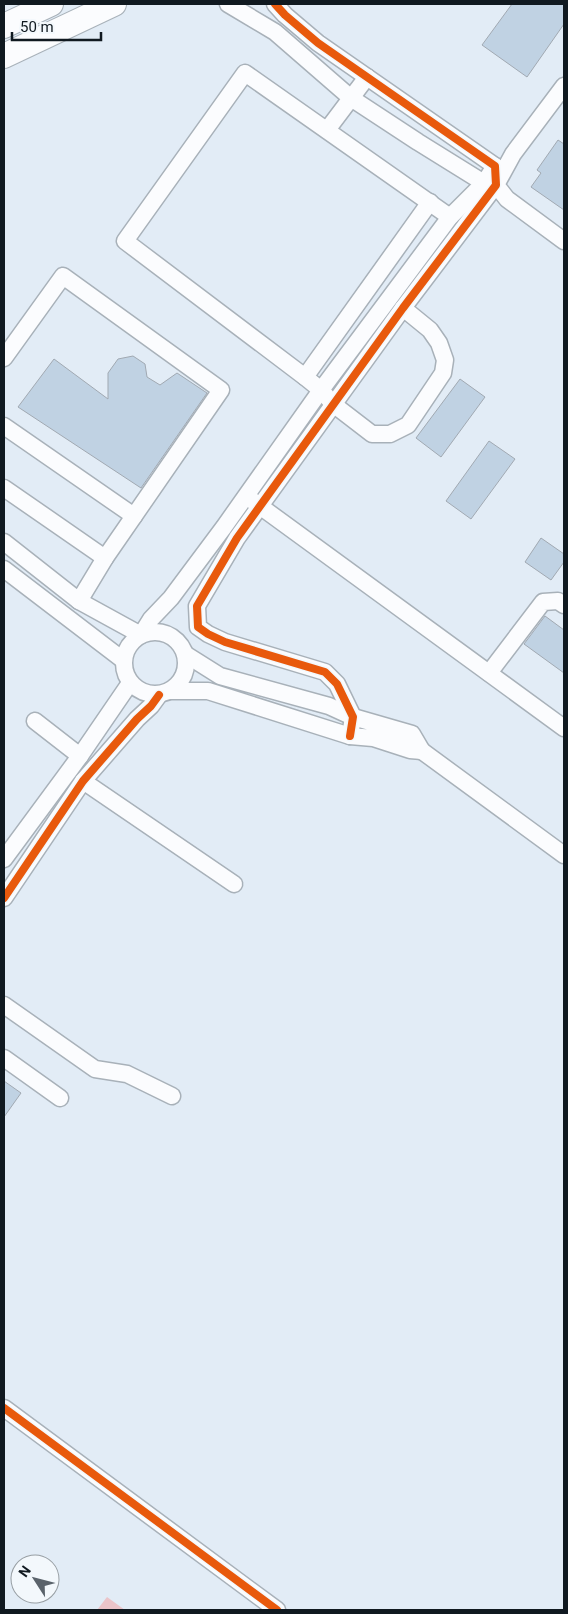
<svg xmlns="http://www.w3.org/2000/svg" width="568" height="1614" font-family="Roboto,sans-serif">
<rect width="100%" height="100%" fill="#e2ecf6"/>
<path fill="#ebc4c9" d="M 107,1597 L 125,1610 L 97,1610 Z"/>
<g fill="#c0d2e3" stroke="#a1a9b2">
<path d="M 512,4 L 564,4 L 564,24 L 527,77 L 482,45 Z"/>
<path d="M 558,140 L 564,144 L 564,210 L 531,187 L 541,173 L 537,170 Z"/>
<path d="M 133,356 L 145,364 L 147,377 L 160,385 L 177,373 L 207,393 L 141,488 L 18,407 L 54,359 L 108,399 L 108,373 L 118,359 Z"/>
<path d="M 460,379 L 485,397 L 441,457 L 416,438 Z"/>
<path d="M 489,441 L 515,459 L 471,519 L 446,501 Z"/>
<path d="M 541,538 L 564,554 L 564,562 L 551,580 L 525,562 Z"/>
<path d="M 545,616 L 564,630 L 564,673 L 524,644 Z"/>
<path d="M 4,1081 L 21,1093 L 4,1117 Z"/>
</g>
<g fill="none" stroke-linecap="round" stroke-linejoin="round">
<g stroke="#a8b1b9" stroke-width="19">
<g id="minor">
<path d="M 228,4 L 275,32 L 351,98 L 418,142 L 484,183 L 493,184"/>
<path d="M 275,4 L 285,15 L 318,43 L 495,166 L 496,185 L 403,308 L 237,538 L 197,606 L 198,627 L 208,634 L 225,642 L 325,672 L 337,684 L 353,717 L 350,736"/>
<path d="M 564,86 L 513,154 L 496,185 L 507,199 L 564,241"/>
<path d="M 327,130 L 367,77"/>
<path d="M 403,308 L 430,330 L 439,343 L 445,360 L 443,373 L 408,425 L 390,434 L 372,434 L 333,404 L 321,390 L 305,377 L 125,241 L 245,73 L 450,217"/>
<path d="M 4,358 L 63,276 L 221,390 L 105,558 L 79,601"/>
<path d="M 305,377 L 430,202"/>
<path d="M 4,426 L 134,516"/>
<path d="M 4,488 L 105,558"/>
<path d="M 253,501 L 564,728"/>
<path d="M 4,542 L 79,601 L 141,635 L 151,619 L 171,598 L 224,527 L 321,390 L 450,217 L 484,183 L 495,166"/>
<path d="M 4,569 L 123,660"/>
<circle cx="155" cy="663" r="31"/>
<path d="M 489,673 L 543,602 L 558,601 L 564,605"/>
<path d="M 170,691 L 208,691 L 350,736 L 373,738 L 410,750 L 422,751 L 412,734 L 353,717 L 329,706 L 220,676 L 185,654"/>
<path d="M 35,721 L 80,756"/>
<path d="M 422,751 L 564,855"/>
<path d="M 83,781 L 234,884"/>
<path d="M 4,859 L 80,756 L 130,683"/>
<path d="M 4,898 L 83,781 L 137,719 L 151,706 L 159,695"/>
<path d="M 4,1005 L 95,1069 L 127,1074 L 172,1096"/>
<path d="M 4,1058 L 60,1098"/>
<path d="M 4,1408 L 277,1610"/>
</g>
</g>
<g stroke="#a8b1b9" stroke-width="26">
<g id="highway">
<path d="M 4,26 L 51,4"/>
<path d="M 4,56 L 114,4"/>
</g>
</g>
<use href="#minor" stroke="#fbfcfe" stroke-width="16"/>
<use href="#highway" stroke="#fbfcfe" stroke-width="24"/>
<g stroke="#f3f8fc" stroke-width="11">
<g id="cycleway">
<path d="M 275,4 L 285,15 L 318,43 L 495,166 L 496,185 L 403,308 L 237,538 L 197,606 L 198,627 L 208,634 L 225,642 L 325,672 L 337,684 L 353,717 L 350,736"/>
<path d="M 4,898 L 83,781 L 137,719 L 151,706 L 159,695"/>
<path d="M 4,1408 L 277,1610"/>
</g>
</g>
<use href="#cycleway" stroke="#e8590c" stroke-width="8"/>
</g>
<rect width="568" height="1614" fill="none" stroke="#101920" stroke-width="10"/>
<g transform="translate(35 1579) rotate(306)"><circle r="24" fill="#f3f8fc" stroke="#989fa4"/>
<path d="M0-4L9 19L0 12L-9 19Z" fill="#5a636b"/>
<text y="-8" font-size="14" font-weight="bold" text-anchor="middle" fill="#101920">N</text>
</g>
<path d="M12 32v8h89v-8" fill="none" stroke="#101920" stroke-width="2.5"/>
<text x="20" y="32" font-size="15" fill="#101920" stroke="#f3f8fc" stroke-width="4" paint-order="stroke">50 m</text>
</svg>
